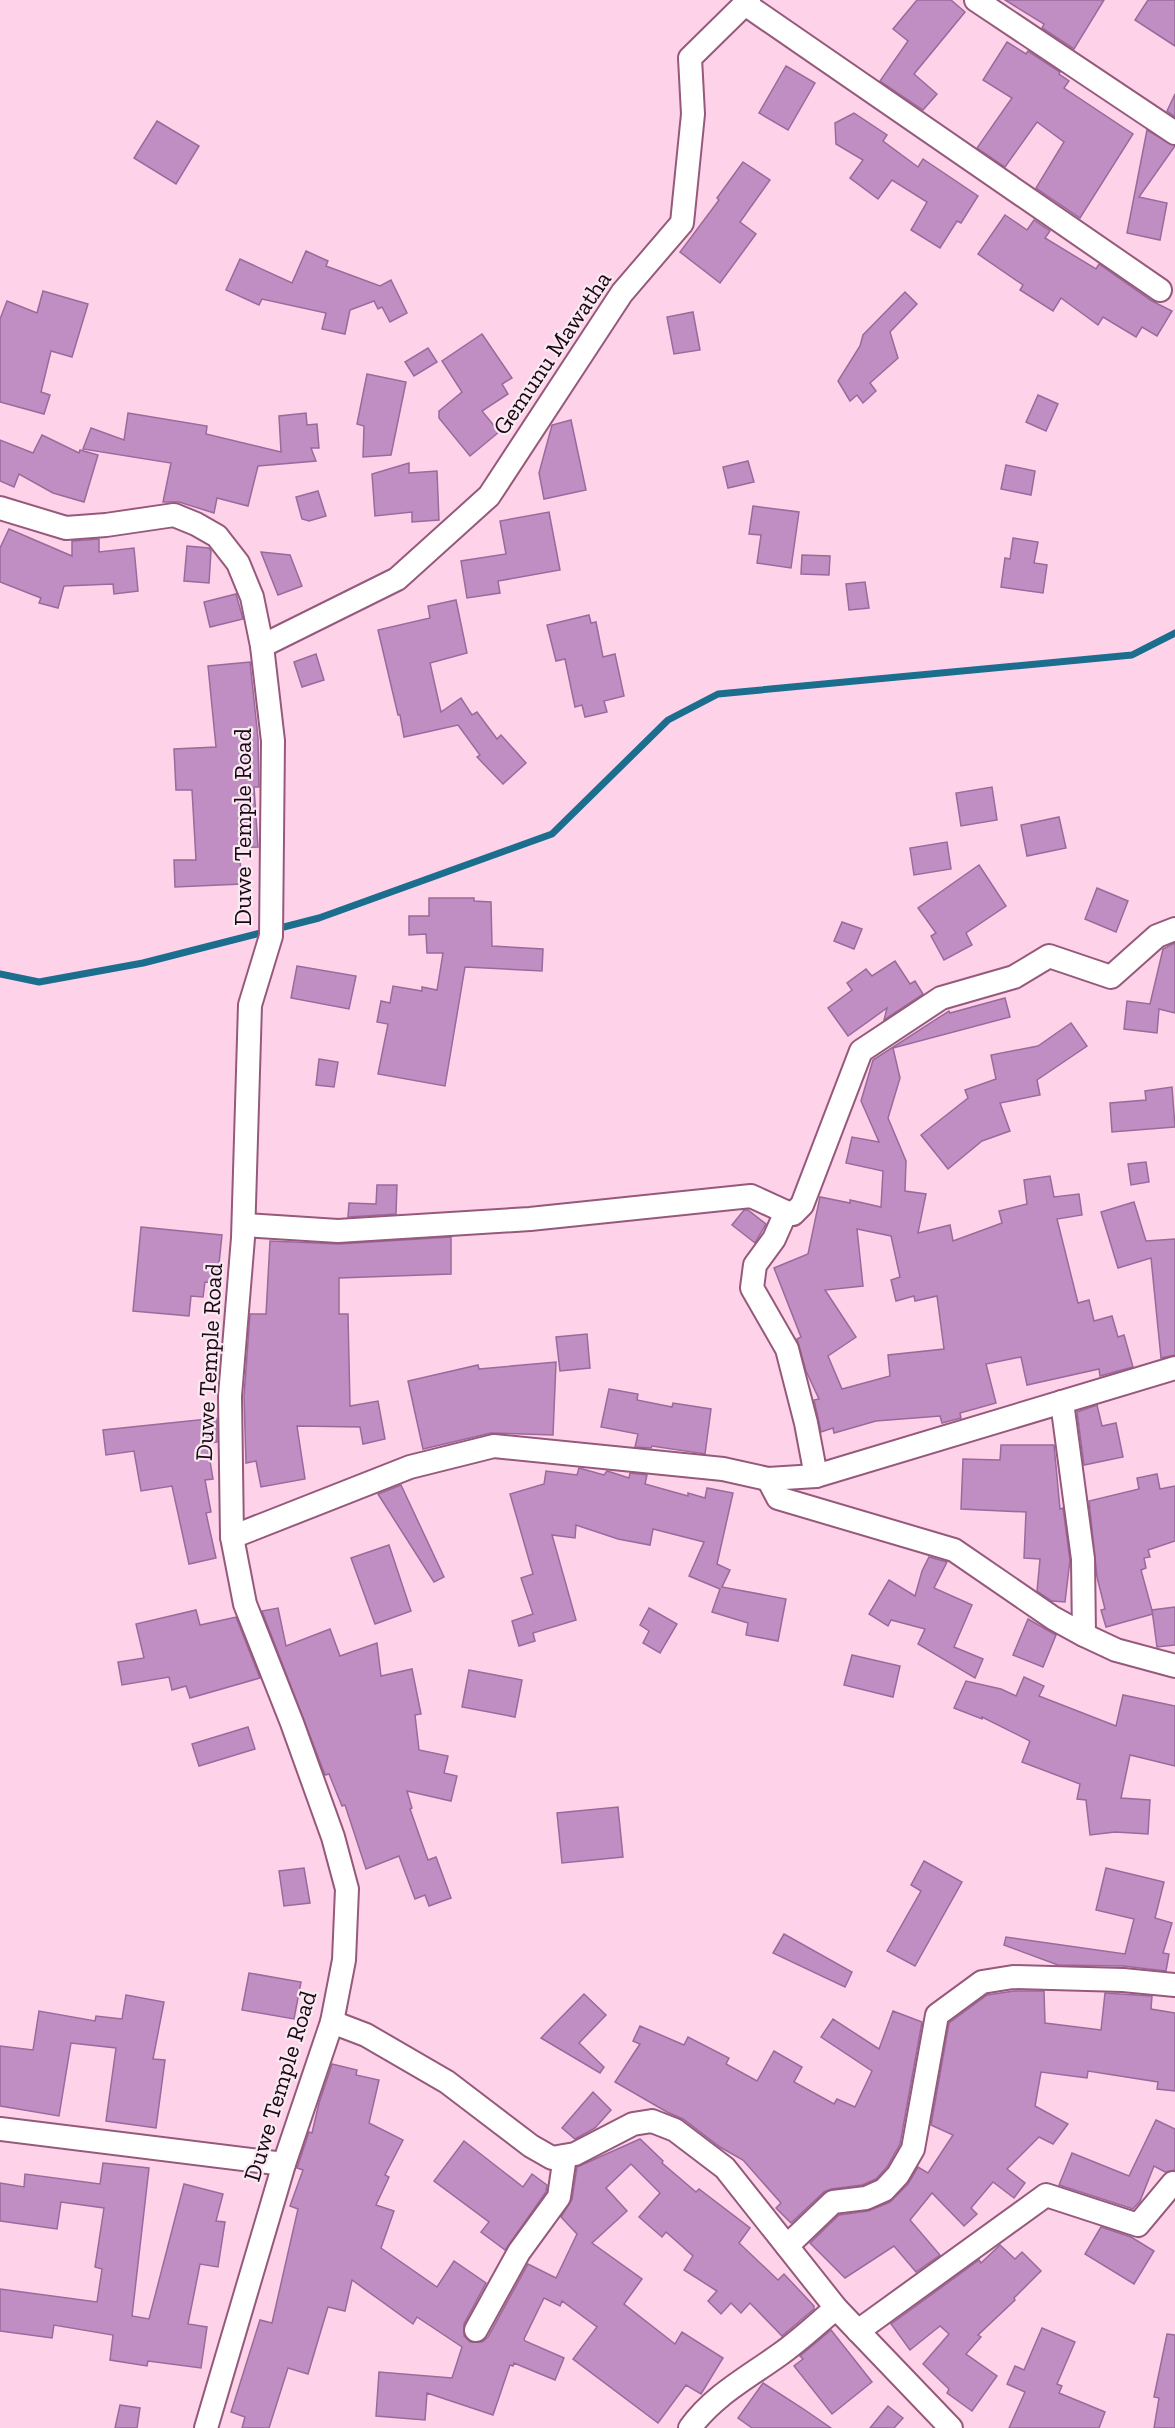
<svg xmlns="http://www.w3.org/2000/svg" width="1175" height="2428" font-family="'Zilla Slab',serif">
<rect width="100%" height="100%" fill="#fed3ea"/>
<g fill="none" stroke-linecap="round" stroke-linejoin="round">
<path stroke="#1c6e8e" stroke-width="7" d="M 0,974 L 39,982 L 143,963 L 319,918 L 552,834 L 668,720 L 718,694 L 1132,655 L 1175,633"/>
</g>
<g fill="#c08ec2" stroke="#9a6a9c" stroke-width="1.5" fill-rule="evenodd">
<path d="M 917,0 L 951,0 L 965,12 L 914,74 L 937,94 L 923,110 L 880,81 L 908,41 L 893,29 Z"/>
<path d="M 1005,0 L 1104,0 L 1074,49 L 1042,28 L 1044,24 Z"/>
<path d="M 1148,0 L 1175,0 L 1175,46 L 1135,20 Z"/>
<path d="M 1007,42 L 1026,54 L 1028,51 L 1060,72 L 1059,74 L 1069,81 L 1064,88 L 1133,134 L 1080,218 L 1036,188 L 1064,142 L 1037,122 L 1005,167 L 977,148 L 1012,98 L 983,80 Z"/>
<path d="M 786,66 L 815,83 L 788,130 L 759,113 Z"/>
<path d="M 1175,94 L 1175,117 L 1167,111 Z"/>
<path d="M 854,113 L 887,135 L 883,141 L 918,167 L 923,159 L 978,196 L 961,223 L 957,221 L 940,248 L 911,230 L 927,202 L 892,180 L 878,199 L 850,178 L 863,160 L 836,144 L 835,123 Z"/>
<path d="M 157,121 L 199,146 L 176,184 L 134,158 Z"/>
<path d="M 1147,130 L 1175,146 L 1139,197 L 1167,203 L 1160,240 L 1127,233 Z"/>
<path d="M 743,162 L 770,180 L 740,222 L 756,234 L 720,283 L 680,252 L 719,200 L 717,198 Z"/>
<path d="M 1005,215 L 1027,230 L 1034,220 L 1050,231 L 1045,238 L 1096,269 L 1099,264 L 1152,301 L 1172,311 L 1157,336 L 1142,327 L 1136,337 L 1103,317 L 1098,325 L 1061,298 L 1053,311 L 1020,290 L 1023,285 L 978,254 Z"/>
<path d="M 306,251 L 328,261 L 326,266 L 380,286 L 391,280 L 407,313 L 390,322 L 382,307 L 378,309 L 374,301 L 350,310 L 345,334 L 322,329 L 326,313 L 262,299 L 259,305 L 226,290 L 240,259 L 292,283 Z"/>
<path d="M 43,291 L 88,304 L 72,357 L 51,351 L 41,392 L 50,395 L 44,414 L 0,402 L 0,319 L 7,301 L 37,313 Z"/>
<path d="M 905,292 L 917,304 L 890,332 L 898,358 L 870,383 L 876,391 L 863,403 L 857,395 L 850,401 L 838,381 L 860,346 L 863,335 Z"/>
<path d="M 693,312 L 700,350 L 674,354 L 667,317 Z"/>
<path d="M 482,334 L 512,378 L 502,384 L 508,394 L 482,411 L 499,432 L 470,456 L 439,418 L 439,411 L 462,392 L 442,361 Z"/>
<path d="M 428,348 L 437,362 L 414,376 L 405,362 Z"/>
<path d="M 367,374 L 406,382 L 391,455 L 363,457 L 364,426 L 357,424 Z"/>
<path d="M 1038,395 L 1058,404 L 1046,431 L 1026,422 Z"/>
<path d="M 128,413 L 207,426 L 206,434 L 281,452 L 279,416 L 306,413 L 307,425 L 317,424 L 319,448 L 311,448 L 316,461 L 258,466 L 248,506 L 217,498 L 214,513 L 179,502 L 163,502 L 171,463 L 83,449 L 91,428 L 124,440 Z"/>
<path d="M 571,420 L 586,490 L 544,499 L 539,473 L 552,425 Z"/>
<path d="M 42,435 L 79,453 L 80,450 L 98,455 L 84,502 L 53,493 L 19,474 L 14,487 L 0,481 L 0,440 L 33,453 Z"/>
<path d="M 748,461 L 754,482 L 728,488 L 723,467 Z"/>
<path d="M 409,463 L 409,473 L 437,471 L 439,520 L 412,522 L 412,512 L 375,516 L 372,474 Z"/>
<path d="M 1006,465 L 1035,471 L 1031,495 L 1001,489 Z"/>
<path d="M 318,491 L 326,516 L 309,521 L 302,519 L 296,497 Z"/>
<path d="M 753,506 L 799,512 L 791,568 L 757,563 L 761,535 L 749,534 Z"/>
<path d="M 549,512 L 560,570 L 498,581 L 500,593 L 467,598 L 461,561 L 506,554 L 500,521 Z"/>
<path d="M 9,529 L 72,556 L 72,541 L 99,539 L 99,552 L 134,548 L 138,591 L 114,594 L 113,584 L 64,586 L 58,608 L 39,603 L 41,598 L 0,582 L 0,548 Z"/>
<path d="M 1013,538 L 1038,542 L 1034,563 L 1047,565 L 1043,593 L 1001,587 L 1005,558 L 1010,559 Z"/>
<path d="M 187,546 L 209,548 L 211,551 L 209,583 L 184,581 Z"/>
<path d="M 261,552 L 290,555 L 302,586 L 278,595 Z"/>
<path d="M 802,555 L 830,556 L 829,575 L 801,574 Z"/>
<path d="M 865,582 L 869,608 L 849,610 L 846,584 Z"/>
<path d="M 236,594 L 243,619 L 210,627 L 204,602 Z"/>
<path d="M 456,600 L 467,653 L 430,663 L 441,712 L 461,698 L 472,715 L 477,712 L 497,739 L 501,735 L 526,763 L 503,784 L 477,757 L 480,755 L 458,725 L 404,737 L 400,715 L 398,715 L 378,630 L 430,618 L 428,606 Z"/>
<path d="M 589,615 L 591,623 L 596,622 L 603,657 L 615,654 L 624,696 L 604,701 L 607,712 L 585,717 L 582,705 L 575,707 L 565,659 L 556,661 L 547,625 Z"/>
<path d="M 316,654 L 324,680 L 302,687 L 294,662 Z"/>
<path d="M 250,662 L 258,738 L 259,787 L 254,787 L 258,847 L 239,848 L 242,884 L 175,887 L 174,860 L 196,860 L 192,790 L 176,790 L 174,749 L 216,747 L 208,666 Z"/>
<path d="M 992,787 L 997,820 L 961,826 L 956,793 Z"/>
<path d="M 1059,817 L 1066,848 L 1027,856 L 1021,825 Z"/>
<path d="M 947,842 L 951,869 L 914,875 L 910,848 Z"/>
<path d="M 979,865 L 1006,906 L 966,933 L 972,945 L 944,960 L 931,936 L 936,933 L 918,908 Z"/>
<path d="M 1097,888 L 1128,901 L 1116,932 L 1085,919 Z"/>
<path d="M 429,898 L 474,898 L 474,901 L 491,902 L 492,946 L 543,949 L 542,971 L 465,967 L 445,1086 L 378,1074 L 388,1024 L 377,1022 L 381,1001 L 390,1003 L 393,986 L 422,991 L 422,987 L 437,990 L 443,953 L 427,953 L 426,934 L 409,935 L 409,916 L 429,916 Z"/>
<path d="M 842,922 L 862,929 L 854,949 L 834,941 Z"/>
<path d="M 1175,943 L 1175,1013 L 1159,1009 L 1157,1033 L 1124,1029 L 1127,1001 L 1150,1004 L 1163,949 Z"/>
<path d="M 895,961 L 910,984 L 915,981 L 923,994 L 884,1020 L 887,1008 L 848,1036 L 828,1008 L 852,990 L 847,983 L 866,969 L 872,976 Z"/>
<path d="M 297,966 L 356,976 L 349,1009 L 291,998 Z"/>
<path d="M 1005,998 L 1010,1017 L 893,1048 L 900,1078 L 888,1118 L 906,1161 L 905,1191 L 926,1194 L 918,1233 L 950,1225 L 953,1241 L 1002,1223 L 999,1211 L 1027,1204 L 1024,1180 L 1050,1176 L 1054,1197 L 1079,1194 L 1082,1215 L 1057,1219 L 1078,1303 L 1089,1300 L 1094,1321 L 1112,1316 L 1118,1337 L 1124,1335 L 1133,1367 L 1100,1376 L 1099,1369 L 1027,1385 L 1021,1357 L 986,1364 L 996,1403 L 960,1413 L 961,1418 L 942,1423 L 940,1416 L 876,1421 L 834,1433 L 833,1428 L 821,1432 L 814,1400 L 819,1399 L 806,1371 L 797,1339 L 801,1337 L 774,1268 L 808,1254 L 820,1197 L 850,1203 L 850,1200 L 881,1207 L 883,1171 L 846,1163 L 852,1137 L 879,1142 L 861,1101 L 873,1060 L 949,1011 L 950,1013 ZM 857,1229 L 891,1236 L 900,1277 L 891,1280 L 896,1301 L 914,1296 L 915,1301 L 937,1296 L 944,1349 L 888,1355 L 890,1376 L 842,1389 L 828,1356 L 856,1337 L 825,1290 L 863,1286 Z"/>
<path d="M 1071,1023 L 1087,1046 L 1037,1080 L 1040,1095 L 1000,1103 L 1010,1131 L 982,1141 L 948,1169 L 921,1135 L 968,1098 L 965,1090 L 996,1079 L 991,1055 L 1038,1046 Z"/>
<path d="M 319,1059 L 338,1062 L 334,1087 L 316,1085 Z"/>
<path d="M 1172,1087 L 1175,1127 L 1112,1132 L 1110,1103 L 1146,1100 L 1145,1091 Z"/>
<path d="M 1146,1162 L 1149,1182 L 1131,1185 L 1128,1164 Z"/>
<path d="M 377,1185 L 397,1185 L 396,1214 L 348,1217 L 349,1203 L 376,1204 Z"/>
<path d="M 1134,1202 L 1146,1241 L 1175,1239 L 1175,1355 L 1161,1358 L 1151,1258 L 1118,1268 L 1101,1212 Z"/>
<path d="M 744,1210 L 748,1210 L 766,1224 L 755,1243 L 732,1225 Z"/>
<path d="M 141,1227 L 222,1235 L 217,1283 L 205,1282 L 203,1297 L 191,1296 L 189,1316 L 133,1311 Z"/>
<path d="M 451,1237 L 451,1274 L 339,1278 L 339,1314 L 348,1314 L 350,1406 L 378,1401 L 385,1439 L 363,1444 L 360,1427 L 297,1426 L 305,1479 L 261,1487 L 256,1461 L 246,1463 L 244,1396 L 250,1314 L 266,1314 L 270,1241 L 339,1244 Z"/>
<path d="M 587,1334 L 590,1368 L 560,1371 L 556,1337 Z"/>
<path d="M 556,1362 L 553,1435 L 491,1433 L 423,1449 L 408,1381 L 478,1365 L 479,1369 Z"/>
<path d="M 609,1389 L 638,1394 L 637,1400 L 672,1407 L 673,1403 L 711,1409 L 705,1454 L 652,1446 L 651,1448 L 635,1447 L 638,1434 L 601,1427 Z"/>
<path d="M 1097,1405 L 1102,1426 L 1116,1423 L 1123,1457 L 1084,1465 L 1077,1412 Z"/>
<path d="M 217,1418 L 217,1442 L 207,1443 L 213,1479 L 205,1480 L 211,1512 L 206,1513 L 216,1558 L 189,1564 L 172,1486 L 141,1491 L 134,1451 L 106,1455 L 103,1430 Z"/>
<path d="M 1001,1445 L 1054,1445 L 1060,1509 L 1063,1508 L 1070,1560 L 1065,1602 L 1052,1601 L 1037,1591 L 1040,1559 L 1024,1558 L 1026,1512 L 961,1509 L 963,1459 L 1000,1460 Z"/>
<path d="M 579,1468 L 604,1475 L 607,1471 L 629,1478 L 630,1473 L 647,1475 L 645,1484 L 688,1496 L 688,1493 L 705,1498 L 707,1488 L 733,1493 L 717,1564 L 730,1570 L 722,1587 L 786,1599 L 778,1641 L 746,1635 L 748,1623 L 712,1612 L 720,1589 L 689,1576 L 704,1542 L 653,1529 L 650,1545 L 618,1539 L 576,1525 L 575,1538 L 552,1535 L 576,1620 L 533,1633 L 535,1641 L 519,1646 L 512,1621 L 533,1614 L 521,1578 L 533,1574 L 510,1494 L 544,1484 L 546,1471 L 577,1475 Z"/>
<path d="M 1157,1474 L 1160,1489 L 1175,1486 L 1175,1541 L 1148,1550 L 1150,1557 L 1144,1558 L 1146,1568 L 1141,1570 L 1153,1614 L 1106,1627 L 1101,1610 L 1105,1609 L 1097,1577 L 1089,1501 L 1139,1489 L 1137,1478 Z"/>
<path d="M 401,1485 L 444,1577 L 434,1582 L 378,1494 Z"/>
<path d="M 389,1545 L 411,1611 L 375,1624 L 351,1558 Z"/>
<path d="M 929,1557 L 947,1562 L 934,1588 L 972,1605 L 954,1647 L 983,1659 L 975,1678 L 918,1644 L 925,1629 L 891,1620 L 888,1626 L 869,1614 L 889,1580 L 915,1596 L 922,1571 Z"/>
<path d="M 1175,1607 L 1175,1645 L 1157,1647 L 1152,1610 Z"/>
<path d="M 278,1608 L 286,1646 L 330,1629 L 340,1656 L 377,1643 L 381,1676 L 412,1669 L 421,1714 L 415,1715 L 419,1750 L 448,1756 L 444,1773 L 457,1776 L 451,1801 L 407,1791 L 412,1808 L 410,1809 L 428,1860 L 436,1857 L 451,1898 L 429,1906 L 425,1895 L 415,1899 L 399,1856 L 366,1869 L 345,1805 L 342,1806 L 329,1774 L 325,1775 L 262,1611 Z"/>
<path d="M 649,1608 L 677,1624 L 660,1653 L 643,1643 L 649,1631 L 640,1625 Z"/>
<path d="M 196,1610 L 200,1625 L 236,1617 L 260,1678 L 190,1698 L 186,1686 L 172,1690 L 169,1677 L 122,1685 L 118,1662 L 144,1658 L 136,1624 Z"/>
<path d="M 1028,1619 L 1056,1635 L 1043,1667 L 1013,1655 Z"/>
<path d="M 852,1655 L 900,1666 L 893,1697 L 844,1685 Z"/>
<path d="M 469,1670 L 522,1680 L 515,1717 L 462,1707 Z"/>
<path d="M 1024,1677 L 1044,1686 L 1039,1696 L 1116,1726 L 1123,1695 L 1175,1706 L 1175,1766 L 1130,1755 L 1121,1798 L 1150,1800 L 1148,1834 L 1115,1832 L 1090,1835 L 1086,1800 L 1077,1799 L 1080,1784 L 1022,1762 L 1030,1741 L 982,1717 L 982,1719 L 954,1708 L 966,1681 L 1001,1689 L 1016,1696 Z"/>
<path d="M 248,1727 L 255,1749 L 199,1766 L 192,1744 Z"/>
<path d="M 618,1807 L 623,1857 L 562,1863 L 557,1813 Z"/>
<path d="M 924,1861 L 962,1882 L 915,1966 L 887,1951 L 921,1891 L 911,1885 Z"/>
<path d="M 304,1868 L 310,1903 L 284,1906 L 279,1871 Z"/>
<path d="M 1106,1868 L 1164,1882 L 1155,1918 L 1172,1923 L 1163,1953 L 1169,1954 L 1166,1971 L 1123,1966 L 1058,1965 L 1004,1945 L 1006,1937 L 1125,1954 L 1134,1919 L 1096,1910 Z"/>
<path d="M 784,1934 L 852,1972 L 845,1987 L 773,1953 Z"/>
<path d="M 249,1973 L 301,1982 L 294,2019 L 242,2010 Z"/>
<path d="M 1014,1991 L 1044,1991 L 1045,2023 L 1101,2030 L 1105,1993 L 1152,1996 L 1151,2009 L 1175,2013 L 1175,2091 L 1157,2089 L 1158,2082 L 1088,2071 L 1087,2078 L 1041,2072 L 1035,2106 L 1068,2124 L 1053,2144 L 1039,2137 L 1007,2169 L 1025,2183 L 1014,2198 L 993,2182 L 971,2208 L 977,2214 L 964,2226 L 932,2193 L 910,2220 L 940,2255 L 916,2272 L 894,2246 L 845,2278 L 810,2243 L 839,2215 L 868,2211 L 890,2202 L 908,2184 L 918,2167 L 928,2173 L 953,2135 L 931,2125 L 949,2023 L 987,1995 Z"/>
<path d="M 584,1994 L 606,2015 L 579,2043 L 604,2067 L 600,2073 L 541,2038 Z"/>
<path d="M 126,1995 L 164,2002 L 153,2059 L 165,2060 L 156,2128 L 106,2121 L 116,2048 L 71,2043 L 59,2116 L 0,2106 L 0,2046 L 33,2050 L 39,2011 L 95,2021 L 96,2016 L 122,2019 Z"/>
<path d="M 893,2011 L 922,2022 L 900,2144 L 887,2167 L 876,2179 L 862,2185 L 831,2189 L 824,2192 L 791,2223 L 776,2208 L 781,2203 L 743,2160 L 720,2147 L 683,2119 L 667,2112 L 615,2082 L 640,2044 L 633,2041 L 640,2026 L 684,2045 L 688,2037 L 729,2058 L 726,2064 L 757,2081 L 774,2051 L 802,2067 L 794,2082 L 834,2104 L 837,2099 L 855,2107 L 872,2071 L 821,2037 L 833,2019 L 879,2049 Z"/>
<path d="M 332,2064 L 357,2070 L 356,2075 L 379,2080 L 369,2123 L 403,2140 L 385,2175 L 389,2177 L 376,2205 L 394,2211 L 381,2248 L 437,2287 L 454,2261 L 486,2283 L 464,2324 L 464,2336 L 470,2342 L 482,2342 L 488,2337 L 528,2264 L 556,2278 L 577,2234 L 561,2217 L 572,2199 L 577,2167 L 640,2139 L 663,2161 L 662,2163 L 696,2192 L 699,2189 L 750,2228 L 739,2243 L 778,2280 L 784,2274 L 814,2306 L 814,2309 L 782,2336 L 750,2303 L 741,2313 L 731,2303 L 721,2314 L 708,2301 L 717,2291 L 684,2270 L 693,2256 L 666,2232 L 662,2237 L 639,2217 L 660,2193 L 631,2164 L 606,2188 L 627,2211 L 592,2243 L 642,2279 L 624,2304 L 675,2344 L 682,2332 L 723,2358 L 701,2394 L 686,2385 L 658,2423 L 573,2359 L 597,2327 L 562,2301 L 560,2306 L 544,2298 L 524,2339 L 525,2341 L 564,2358 L 555,2380 L 514,2363 L 513,2366 L 510,2365 L 493,2415 L 427,2393 L 425,2420 L 376,2416 L 379,2372 L 452,2378 L 462,2347 L 417,2317 L 413,2324 L 352,2280 L 345,2311 L 328,2307 L 308,2374 L 288,2368 L 269,2428 L 242,2428 L 245,2417 L 231,2412 L 260,2320 L 272,2323 L 298,2209 L 290,2206 L 303,2170 L 297,2168 L 309,2132 L 312,2133 L 319,2103 Z"/>
<path d="M 593,2092 L 611,2110 L 595,2128 L 575,2139 L 562,2128 Z"/>
<path d="M 1156,2120 L 1175,2129 L 1175,2170 L 1165,2172 L 1154,2166 L 1140,2201 L 1133,2209 L 1059,2185 L 1072,2153 L 1129,2176 Z"/>
<path d="M 464,2141 L 523,2187 L 532,2174 L 547,2185 L 546,2192 L 505,2250 L 481,2232 L 489,2222 L 434,2181 Z"/>
<path d="M 103,2163 L 149,2168 L 132,2316 L 149,2319 L 184,2184 L 223,2194 L 216,2221 L 225,2222 L 218,2267 L 200,2264 L 188,2324 L 207,2327 L 201,2368 L 148,2361 L 147,2366 L 110,2360 L 113,2335 L 54,2325 L 52,2338 L 0,2331 L 0,2289 L 97,2302 L 102,2269 L 95,2267 L 104,2208 L 61,2202 L 57,2229 L 0,2221 L 0,2183 L 24,2187 L 25,2174 L 100,2184 Z"/>
<path d="M 1101,2227 L 1131,2237 L 1154,2251 L 1134,2284 L 1085,2254 Z"/>
<path d="M 1000,2245 L 1015,2259 L 1022,2252 L 1041,2271 L 1014,2298 L 1015,2300 L 978,2335 L 981,2337 L 966,2354 L 997,2376 L 972,2411 L 947,2393 L 949,2389 L 923,2364 L 949,2334 L 940,2326 L 910,2350 L 891,2324 L 979,2260 L 981,2263 Z"/>
<path d="M 1042,2328 L 1075,2342 L 1057,2384 L 1062,2386 L 1059,2393 L 1105,2412 L 1099,2428 L 1009,2428 L 1025,2392 L 1007,2384 L 1015,2366 L 1024,2370 Z"/>
<path d="M 831,2330 L 872,2382 L 832,2414 L 794,2366 L 803,2359 L 800,2356 Z"/>
<path d="M 1167,2334 L 1175,2335 L 1175,2428 L 1154,2428 L 1159,2398 L 1154,2397 Z"/>
<path d="M 763,2383 L 802,2408 L 831,2428 L 752,2428 L 738,2418 Z"/>
<path d="M 120,2405 L 140,2408 L 137,2428 L 115,2428 Z"/>
<path d="M 888,2406 L 903,2418 L 894,2428 L 870,2428 Z"/>
</g>
<g fill="none" stroke-linecap="round" stroke-linejoin="round">
<g stroke="#96597c" stroke-width="26">
<g id="minor">
<path d="M 976,0 L 1175,133"/>
<path d="M 745,4 L 1160,290"/>
<path d="M 0,508 L 66,528 L 106,525 L 174,515 L 196,524 L 217,536 L 238,563 L 252,597 L 262,646 L 273,741 L 271,936 L 250,1005 L 243,1238 L 230,1396 L 232,1537 L 245,1604 L 292,1723 L 333,1837 L 347,1889 L 344,1960 L 332,2022 L 284,2164 L 206,2428"/>
<path d="M 262,646 L 397,579 L 489,496 L 622,293 L 682,223 L 693,114 L 690,58 L 749,0"/>
<path d="M 786,1212 L 793,1214 L 802,1205 L 861,1051 L 941,998 L 1014,977 L 1049,956 L 1111,977 L 1157,936 L 1175,929"/>
<path d="M 244,1225 L 338,1231 L 530,1219 L 751,1196 L 786,1212 L 774,1239 L 755,1265 L 752,1288 L 787,1349 L 806,1423 L 816,1476"/>
<path d="M 1062,1402 L 1083,1559 L 1084,1635"/>
<path d="M 768,1479 L 778,1498 L 954,1550 L 1053,1618 L 1084,1635 L 1116,1650 L 1175,1666"/>
<path d="M 232,1537 L 410,1467 L 494,1446 L 723,1469 L 768,1479 L 816,1476 L 1175,1368"/>
<path d="M 332,2022 L 366,2035 L 447,2082 L 531,2146 L 552,2158 L 575,2154 L 633,2124 L 652,2121 L 675,2130 L 725,2168 L 836,2308 L 951,2428"/>
<path d="M 0,2129 L 284,2164"/>
<path d="M 787,2246 L 833,2202 L 866,2198 L 884,2190 L 898,2175 L 913,2149 L 937,2015 L 982,1982 L 1013,1977 L 1123,1980 L 1175,1985"/>
<path d="M 476,2330 L 519,2252 L 559,2197 L 565,2156"/>
<path d="M 858,2331 L 1046,2195 L 1138,2225 L 1173,2183 L 1175,2184"/>
<path d="M 690,2428 C 713,2396 747,2378 779,2355 C 799,2341 817,2324 836,2308"/>
</g>
</g>
<use href="#minor" stroke="#fff" stroke-width="22"/>
</g>
<g text-anchor="middle" stroke-width="4.5" stroke-linejoin="round" paint-order="stroke">
<g font-size="24" fill="#1d0614" stroke="#f8eaf1">
<text transform="translate(552 353) rotate(-56)" y="8">Gemunu Mawatha</text>
<text transform="translate(243 827) rotate(-90)" y="8">Duwe Temple Road</text>
<text transform="translate(209 1362) rotate(-87)" y="8">Duwe Temple Road</text>
<text transform="translate(280 2086) rotate(-73)" y="8">Duwe Temple Road</text>
</g>
</g>
</svg>
